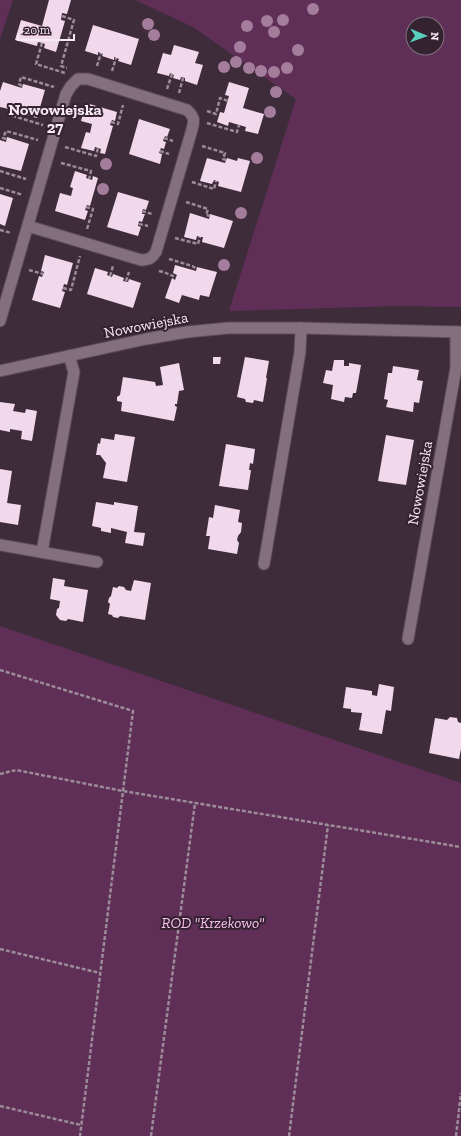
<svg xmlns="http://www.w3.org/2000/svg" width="461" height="1136" font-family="'Zilla Slab',serif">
<rect width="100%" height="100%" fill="#3e2c3a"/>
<g fill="#602f58" fill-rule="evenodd">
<path d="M 0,0 L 13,0 L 0,39 Z"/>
<path d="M 135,0 L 461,0 L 461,307 L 396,306 L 229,311 L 296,99 L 193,27 ZM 413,24 L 437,24 L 437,48 L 413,48 Z"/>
<path d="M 0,626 L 461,783 L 461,1136 L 0,1136 Z"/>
</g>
<g fill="#f1d8eb">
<path d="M 49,0 L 71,0 L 67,14 L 62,13 L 61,20 L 65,21 L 56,52 L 44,48 L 45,44 L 42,43 L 38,42 L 37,46 L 15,40 L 21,20 L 42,26 Z"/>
<path d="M 93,25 L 139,39 L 131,65 L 118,61 L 119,59 L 114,57 L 114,60 L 102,56 L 103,54 L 98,52 L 98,55 L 85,51 Z"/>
<path d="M 174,45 L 199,52 L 195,63 L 203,65 L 197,85 L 185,81 L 185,78 L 181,77 L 180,80 L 173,78 L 174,75 L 170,73 L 169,76 L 157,73 L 163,53 L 171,55 Z"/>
<path d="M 3,82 L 22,88 L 23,84 L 45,90 L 37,118 L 14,111 L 15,106 L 10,105 L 9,109 L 0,107 L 0,91 Z"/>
<path d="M 229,82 L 249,88 L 243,108 L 264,114 L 258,134 L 245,131 L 246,127 L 229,122 L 228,126 L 217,122 L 220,112 L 224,113 L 229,96 L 225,95 Z"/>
<path d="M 86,103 L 117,112 L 115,121 L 112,120 L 111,122 L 110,125 L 113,126 L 105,154 L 100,153 L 101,149 L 95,147 L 94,151 L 81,148 L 86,132 L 90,133 L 92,124 L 81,121 Z"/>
<path d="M 139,119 L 170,129 L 167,137 L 165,136 L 164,138 L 163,141 L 166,142 L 164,149 L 161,148 L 159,153 L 162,154 L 160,164 L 129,154 Z"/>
<path d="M 7,137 L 29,144 L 21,171 L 0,166 L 0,140 L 6,142 Z"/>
<path d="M 207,158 L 225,163 L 227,158 L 237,161 L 238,158 L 250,161 L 241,192 L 218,186 L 219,182 L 214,180 L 212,184 L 200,181 Z"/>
<path d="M 75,171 L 87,175 L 86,178 L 92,180 L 93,176 L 98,178 L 90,206 L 87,205 L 85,210 L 88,211 L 85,220 L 55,211 L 60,193 L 71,196 L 73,188 L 70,187 Z"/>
<path d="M 118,192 L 149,201 L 146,210 L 143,209 L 142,214 L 145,214 L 142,222 L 139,221 L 138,226 L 141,227 L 138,236 L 107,227 Z"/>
<path d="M 0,194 L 13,198 L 5,226 L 0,224 Z"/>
<path d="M 190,213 L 209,219 L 210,214 L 233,221 L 224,248 L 202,242 L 203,237 L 200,237 L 197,236 L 196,240 L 184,237 Z"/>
<path d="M 45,255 L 73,263 L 67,285 L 64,284 L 62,291 L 65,292 L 60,308 L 32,300 L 39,276 L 42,277 L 44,272 L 41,271 Z"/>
<path d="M 175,265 L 196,271 L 197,267 L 217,272 L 209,297 L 200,295 L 199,300 L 182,295 L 179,303 L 165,298 L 172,278 L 175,280 L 176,277 L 177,275 L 173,273 Z"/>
<path d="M 95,268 L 108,272 L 107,275 L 112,277 L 113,274 L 124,278 L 123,281 L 128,282 L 129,279 L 141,283 L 133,308 L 87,294 Z"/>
<path d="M 213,357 L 221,357 L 220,364 L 213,364 Z"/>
<path d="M 245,357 L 269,361 L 266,378 L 267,378 L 263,402 L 254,400 L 253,403 L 246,402 L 245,399 L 237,397 Z"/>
<path d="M 334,360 L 344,360 L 344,366 L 349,366 L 349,363 L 361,365 L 356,393 L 353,393 L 352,398 L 345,397 L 344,402 L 331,399 L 333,385 L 323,383 L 326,370 L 332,371 Z"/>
<path d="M 179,363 L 184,390 L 179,391 L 177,404 L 175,404 L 175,406 L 177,407 L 174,421 L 121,411 L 122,402 L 117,401 L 117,397 L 120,395 L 123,377 L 155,382 L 156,386 L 163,385 L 160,367 Z"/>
<path d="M 393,366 L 419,370 L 417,380 L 423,381 L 419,403 L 414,402 L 413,412 L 386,407 L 388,400 L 384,399 L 388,373 L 392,373 Z"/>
<path d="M 0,402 L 15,404 L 13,411 L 25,413 L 26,409 L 37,411 L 32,441 L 21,439 L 22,431 L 10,429 L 10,432 L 0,430 Z"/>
<path d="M 115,434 L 135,437 L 127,482 L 103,478 L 106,463 L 100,455 L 96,455 L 98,443 L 100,444 L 101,438 L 114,440 Z"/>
<path d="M 386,435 L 414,440 L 406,485 L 378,481 Z"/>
<path d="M 226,444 L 255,449 L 253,464 L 250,463 L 249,470 L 251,470 L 248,490 L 219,486 Z"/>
<path d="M 0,469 L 12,471 L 7,503 L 21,505 L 18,525 L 0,522 Z"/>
<path d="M 96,502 L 114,505 L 114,502 L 138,506 L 134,532 L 145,533 L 143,546 L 125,543 L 127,532 L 111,528 L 111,533 L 101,531 L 101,528 L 92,526 Z"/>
<path d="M 215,505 L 240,510 L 238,522 L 242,523 L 241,532 L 238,536 L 237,540 L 239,543 L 237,554 L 208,549 L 210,536 L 206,536 L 209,517 L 213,518 Z"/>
<path d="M 53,578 L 65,580 L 64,586 L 88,590 L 83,622 L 68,619 L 66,621 L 60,620 L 56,615 L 57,609 L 59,608 L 60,601 L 50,599 Z"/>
<path d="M 134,580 L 151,583 L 145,620 L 120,616 L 118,618 L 113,617 L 112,615 L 108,614 L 110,604 L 108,602 L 109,598 L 111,596 L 113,587 L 117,588 L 119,586 L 124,587 L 126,590 L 131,591 Z"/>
<path d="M 379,684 L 394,687 L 391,711 L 386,710 L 382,734 L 359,730 L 362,713 L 351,712 L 351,709 L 343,708 L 346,687 L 372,691 L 372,695 L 377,696 Z"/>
<path d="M 450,717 L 457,718 L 458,722 L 461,723 L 461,749 L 459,759 L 429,753 L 435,718 L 447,720 Z"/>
</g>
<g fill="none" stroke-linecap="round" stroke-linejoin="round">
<g stroke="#5b4c58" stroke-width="13">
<g id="minor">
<path d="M 0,321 L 66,94 L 71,86 L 78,79 L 88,79 L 187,110 C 196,118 194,122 191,133 L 156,252 C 152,258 149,260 141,260 L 28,226"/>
<path d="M 0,371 L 146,339 L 187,332 L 228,328 L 301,328 L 461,332"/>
<path d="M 0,545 L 97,562"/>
<path d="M 42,552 L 74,372 L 69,356"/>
<path d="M 264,564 L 300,352 L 301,328"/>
<path d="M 408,639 L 456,368 L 456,332"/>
</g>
</g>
<g stroke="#9b8c98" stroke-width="2.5" stroke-dasharray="4 2" stroke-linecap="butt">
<path d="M 62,16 L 74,20 L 61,66 L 67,68"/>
<path d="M 42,43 L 36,64 L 65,73"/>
<path d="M 97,66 L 101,53"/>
<path d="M 112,71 L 116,58"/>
<path d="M 22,86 L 19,84 L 21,77 L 54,87"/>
<path d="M 167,89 L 172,74"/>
<path d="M 179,93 L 183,78"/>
<path d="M 13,106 L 10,115 L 43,125"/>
<path d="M 207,111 L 216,114 L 220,98 L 228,101"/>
<path d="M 111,122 L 118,124 L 123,105"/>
<path d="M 207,123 L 237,132 L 239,125"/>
<path d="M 164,138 L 173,141"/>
<path d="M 6,139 L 3,138 L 6,131 L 38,140"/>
<path d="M 202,146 L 225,153 L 223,159 L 226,160"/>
<path d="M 65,147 L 96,156 L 98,148"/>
<path d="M 160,151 L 169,154"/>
<path d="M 61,163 L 91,171 L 89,179"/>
<path d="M 0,171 L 26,179"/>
<path d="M 192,182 L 214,189 L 216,181"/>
<path d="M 0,188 L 23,195"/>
<path d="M 186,202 L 208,209 L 206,215 L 210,216"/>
<path d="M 86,207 L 93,209 L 87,229"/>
<path d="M 142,211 L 152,214"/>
<path d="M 139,224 L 148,226"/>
<path d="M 0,230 L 11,233"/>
<path d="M 175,238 L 198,244 L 200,237"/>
<path d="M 169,259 L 192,266 L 197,269"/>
<path d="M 29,270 L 43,274"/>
<path d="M 159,271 C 165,272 170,275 176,277"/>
<path d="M 110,276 L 113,266"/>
<path d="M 126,281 L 129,272"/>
<path d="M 63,288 L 71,290 L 80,256"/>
<path d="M 0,670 L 133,711 L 80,1136"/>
<path d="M 0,774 L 16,770 L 123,791 L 461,847"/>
<path d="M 0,949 L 100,973"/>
<path d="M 0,1106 L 81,1125"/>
<path d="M 151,1136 L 195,803"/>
<path d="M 289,1136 L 328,825"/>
<path d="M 456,1136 L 461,1093"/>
</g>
<use href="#minor" stroke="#846f7f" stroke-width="11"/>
</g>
<g fill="#a57d9c">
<circle cx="313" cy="9" r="6"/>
<circle cx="283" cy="20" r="6"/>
<circle cx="267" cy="21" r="6"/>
<circle cx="148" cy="24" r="6"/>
<circle cx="247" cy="26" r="6"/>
<circle cx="274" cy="32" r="6"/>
<circle cx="154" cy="35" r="6"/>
<circle cx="240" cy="47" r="6"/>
<circle cx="298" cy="50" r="6"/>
<circle cx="236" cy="62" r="6"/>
<circle cx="224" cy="67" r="6"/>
<circle cx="249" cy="68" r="6"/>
<circle cx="287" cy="68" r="6"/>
<circle cx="261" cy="71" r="6"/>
<circle cx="274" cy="72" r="6"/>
<circle cx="276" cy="92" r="6"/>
<circle cx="270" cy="112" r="6"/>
<circle cx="257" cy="158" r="6"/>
<circle cx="106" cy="164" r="6"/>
<circle cx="103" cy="189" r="6"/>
<circle cx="241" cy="213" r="6"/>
<circle cx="224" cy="265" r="6"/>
</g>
<g text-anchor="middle" stroke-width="4" stroke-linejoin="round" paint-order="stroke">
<g font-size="15" fill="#f6eaf3" stroke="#342230">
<text transform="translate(146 325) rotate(-11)" y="5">Nowowiejska</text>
<text transform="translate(420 483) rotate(-80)" y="5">Nowowiejska</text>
</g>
<g font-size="15" font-style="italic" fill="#fac0ed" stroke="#342230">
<text x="213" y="928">ROD "Krzekowo"</text>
</g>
<g font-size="16" font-weight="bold" fill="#f6eaf3" stroke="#342230">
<text x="55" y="115">Nowowiejska<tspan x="55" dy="18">27</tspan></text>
</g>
</g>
<g transform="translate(425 36) rotate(92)"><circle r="19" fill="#342230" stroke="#82727e"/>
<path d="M0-3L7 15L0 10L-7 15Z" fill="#58cebf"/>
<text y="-6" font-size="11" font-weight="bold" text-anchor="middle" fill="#f6eaf3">N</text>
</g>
<path d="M18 34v6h56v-6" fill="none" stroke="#f6eaf3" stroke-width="2"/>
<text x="24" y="34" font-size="12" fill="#f6eaf3" stroke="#342230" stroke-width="3" paint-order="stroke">20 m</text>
</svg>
